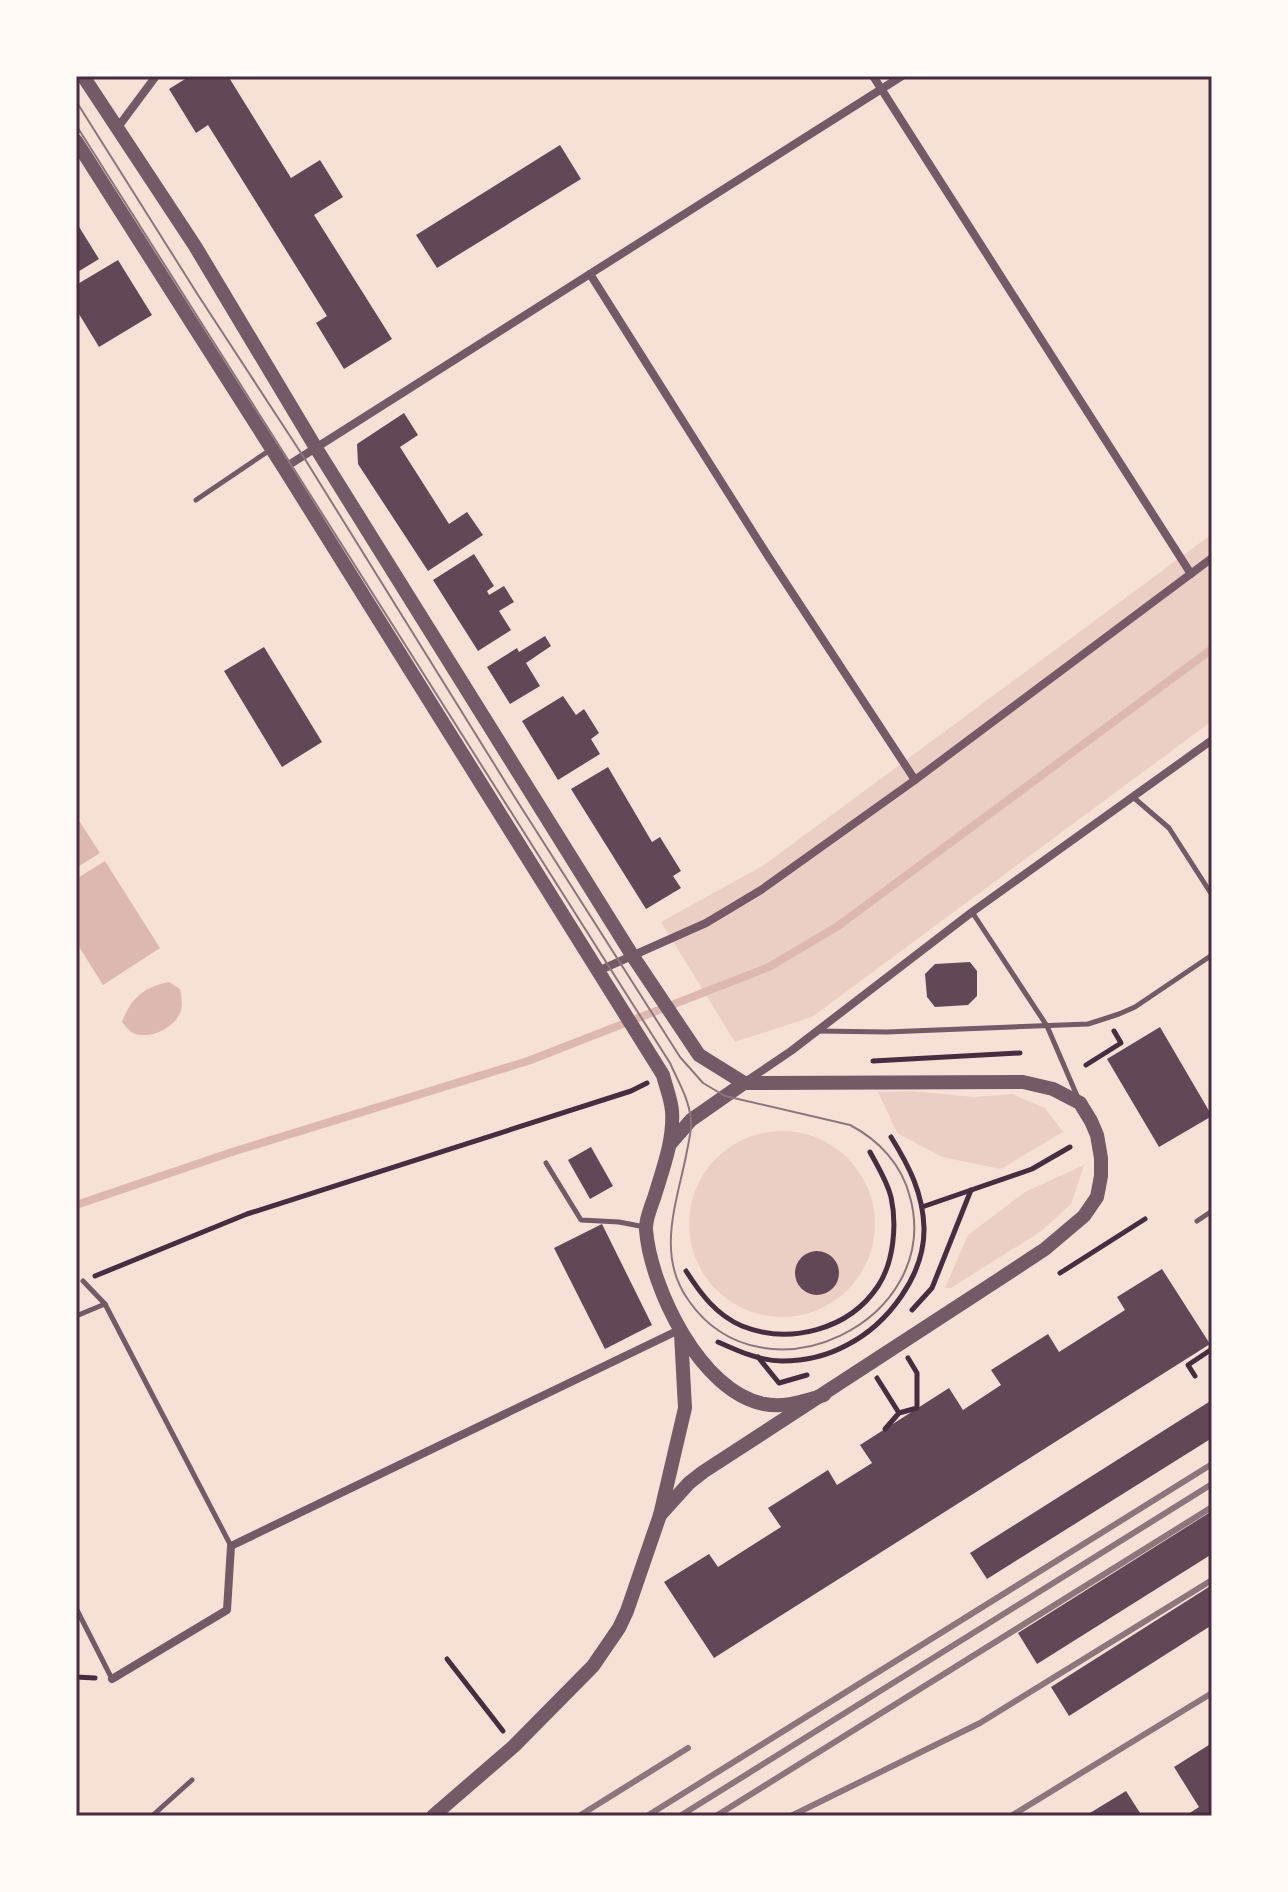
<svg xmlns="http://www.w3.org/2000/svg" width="1288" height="1892" font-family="Spectral,serif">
<rect width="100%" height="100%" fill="#f7e1d7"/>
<g fill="#ebcfc5">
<path d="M 1212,534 L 1212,721 L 812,1017 L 735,1042 L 661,922 L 764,865 Z"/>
<path d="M 911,1091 L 974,1097 L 1012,1094 L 1045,1108 L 1063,1132 L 1001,1169 L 942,1157 L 897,1133 L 878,1092 Z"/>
<circle cx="782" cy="1224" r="93"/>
<path d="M 1084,1165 L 1071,1204 L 1040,1232 L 951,1288 L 945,1288 L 968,1235 L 1025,1192 Z"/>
</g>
<g fill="#dcb8b0">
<path d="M 76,816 L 100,853 L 76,868 Z"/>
<path d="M 105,861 L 160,948 L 103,985 L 76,942 L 76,879 Z"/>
<path d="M 169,982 L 180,989 C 181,996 183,1003 181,1010 C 177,1027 148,1042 131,1032 C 127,1029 125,1025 122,1022 C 131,998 144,987 169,982 Z"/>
</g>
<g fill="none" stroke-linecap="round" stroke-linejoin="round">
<path stroke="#dcb8b0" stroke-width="8" d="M 76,1205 L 232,1152 L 528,1061 L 769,967 L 838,926 L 1212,649"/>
</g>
<g fill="#644757">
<path d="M 190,76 L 228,76 L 291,178 L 320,160 L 343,197 L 314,215 L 392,339 L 344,369 L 316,323 L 327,316 L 208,125 L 196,133 L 169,89 Z"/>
<path d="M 560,145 L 581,179 L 437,268 L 416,235 Z"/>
<path d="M 76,222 L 99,259 L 76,273 Z"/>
<path d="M 118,260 L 152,315 L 99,347 L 76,309 L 76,285 Z"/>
<path d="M 404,413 L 418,435 L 400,447 L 449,524 L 467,512 L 483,535 L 428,571 L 358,464 L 357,444 Z"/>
<path d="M 474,554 L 494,586 L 487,591 L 489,595 L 504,586 L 514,602 L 499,611 L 511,630 L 478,651 L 433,580 Z"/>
<path d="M 545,636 L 551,646 L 526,663 L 540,686 L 510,704 L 487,667 L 517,648 L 519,652 Z"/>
<path d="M 264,647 L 322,742 L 282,767 L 224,671 Z"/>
<path d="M 563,696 L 576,715 L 584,709 L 599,733 L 591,739 L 600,754 L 558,780 L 522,721 Z"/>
<path d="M 608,767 L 652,842 L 660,837 L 681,871 L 673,876 L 681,888 L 646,909 L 571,789 Z"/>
<path d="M 970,962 L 977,971 L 977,996 L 968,1005 L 935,1007 L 927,997 L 925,974 L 935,964 Z"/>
<path d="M 1160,1027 L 1212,1116 L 1159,1147 L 1107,1059 Z"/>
<path d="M 591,1147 L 613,1186 L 590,1199 L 568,1160 Z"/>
<path d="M 602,1224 L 652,1325 L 605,1349 L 554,1248 Z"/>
<circle cx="817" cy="1273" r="22"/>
<path d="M 1162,1269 L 1210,1344 L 714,1658 L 664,1582 L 709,1554 L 718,1567 L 781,1527 L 768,1508 L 828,1470 L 837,1485 L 872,1463 L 860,1445 L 949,1388 L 963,1410 L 1001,1385 L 991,1370 L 1048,1334 L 1059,1352 L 1125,1310 L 1117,1297 Z"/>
<path d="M 1212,1400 L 1212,1438 L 987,1579 L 970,1553 Z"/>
<path d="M 1212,1511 L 1212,1554 L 1037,1664 L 1018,1633 Z"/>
<path d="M 1212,1585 L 1212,1625 L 1069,1716 L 1051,1687 Z"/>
<path d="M 1212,1743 L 1212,1816 L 1185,1816 L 1199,1807 L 1174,1767 Z"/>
<path d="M 1126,1791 L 1142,1816 L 1085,1816 Z"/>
</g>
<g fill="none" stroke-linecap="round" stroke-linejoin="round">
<g stroke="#4a2c40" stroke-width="5">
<path d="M 873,1061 L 1020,1053"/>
<path d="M 1086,1065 L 1121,1043 L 1114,1031"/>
<path d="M 922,1207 L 1032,1169 L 1070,1147"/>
<path d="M 686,1271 C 700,1293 716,1315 742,1326 C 789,1345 849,1330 878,1286 C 894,1262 897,1224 891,1197 C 887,1181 878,1167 870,1152"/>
<path d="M 1060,1273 L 1145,1219"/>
<path d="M 95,1276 L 247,1214 L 631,1091 L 647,1083"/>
<path d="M 912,1310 L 932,1288 L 971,1190"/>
<path d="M 718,1342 C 738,1351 760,1361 782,1361 C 805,1361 827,1356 847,1345 C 888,1324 925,1275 924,1228 C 923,1193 909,1166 891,1137"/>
<path d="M 758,1357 L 779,1383 L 807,1375"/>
<path d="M 1195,1376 L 1188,1365 L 1212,1349"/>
<path d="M 877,1378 L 899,1413"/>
<path d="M 885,1429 L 899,1413 L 917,1408 L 917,1373 L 908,1358"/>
<path d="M 447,1659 L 503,1731"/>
<path d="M 76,1677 L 95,1678"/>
</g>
<g stroke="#755966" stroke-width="5">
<path d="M 196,500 L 270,450"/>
<path d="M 1133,797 L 1169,828 L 1212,895"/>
<path d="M 972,912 L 1047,1026 L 1078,1098"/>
<path d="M 817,1031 L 887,1032 L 1088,1024 L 1119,1014 L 1135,1007 L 1212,955"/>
<path d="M 546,1163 L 581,1220 L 619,1222 L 645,1227"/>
<path d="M 1197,1221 L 1212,1211"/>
<path d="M 83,1281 L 105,1304 L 231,1546"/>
<path d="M 76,1316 L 105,1304"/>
<path d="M 76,1608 L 112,1679"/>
<path d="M 152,1816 L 192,1780"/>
</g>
<g stroke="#755966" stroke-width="8">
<path d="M 873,76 L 1191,574"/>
<path d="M 118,127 L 156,76"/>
<path d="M 590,274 L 768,556 L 915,780"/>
<path d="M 284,468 L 902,76"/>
<path d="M 598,971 L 706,923 L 761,890 L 915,780 L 1212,558"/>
<path d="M 748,1080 L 791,1051 L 972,912 L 1212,740"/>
<path d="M 112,1679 L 227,1610 L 231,1546 L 681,1329"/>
</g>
<g stroke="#755966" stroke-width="14">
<path d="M 83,76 L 195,246 L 316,448 L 632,955 L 699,1055 L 744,1083"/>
<path d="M 76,141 L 284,468 L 663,1075 C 666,1087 671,1099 672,1111 C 674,1140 663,1168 655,1195 C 652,1205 645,1219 646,1230 C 651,1289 701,1392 764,1404 C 785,1408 804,1401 824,1395"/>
<path d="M 660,1515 L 689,1483 L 703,1472 L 998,1280 L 1045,1249 L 1084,1216 L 1097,1197 L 1101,1176 L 1101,1158 L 1097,1135 L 1091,1121 L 1080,1103 L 1053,1089 L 1023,1082 L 744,1083 L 691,1120 L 671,1143"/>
<path d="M 433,1816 L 514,1746 L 593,1666 L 619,1628 L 627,1611 L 660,1515 L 685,1408 L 681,1334"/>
</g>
<path stroke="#8f747c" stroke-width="2" d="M 76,101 L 198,295 L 303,456 L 514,796 L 680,1057 L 703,1083 L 725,1096 L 850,1125 C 879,1140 902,1165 910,1197 C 944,1321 764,1408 689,1301 C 656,1256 676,1205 686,1156 C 688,1144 692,1131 691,1120 C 689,1099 678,1081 670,1063 L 76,125"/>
<g stroke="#8f747c" stroke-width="6">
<path d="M 579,1816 L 688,1748"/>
<path d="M 647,1816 L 1212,1464"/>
<path d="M 680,1816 L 1212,1484"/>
<path d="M 716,1816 L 1212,1507"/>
<path d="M 791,1816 L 980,1723 L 1212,1580"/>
<path d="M 1011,1816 L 1212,1693"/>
</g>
</g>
<rect width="1288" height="1892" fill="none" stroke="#fffaf5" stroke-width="156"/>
<rect x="78" y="78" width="1132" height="1736" fill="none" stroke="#4a2c40" stroke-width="3"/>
</svg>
